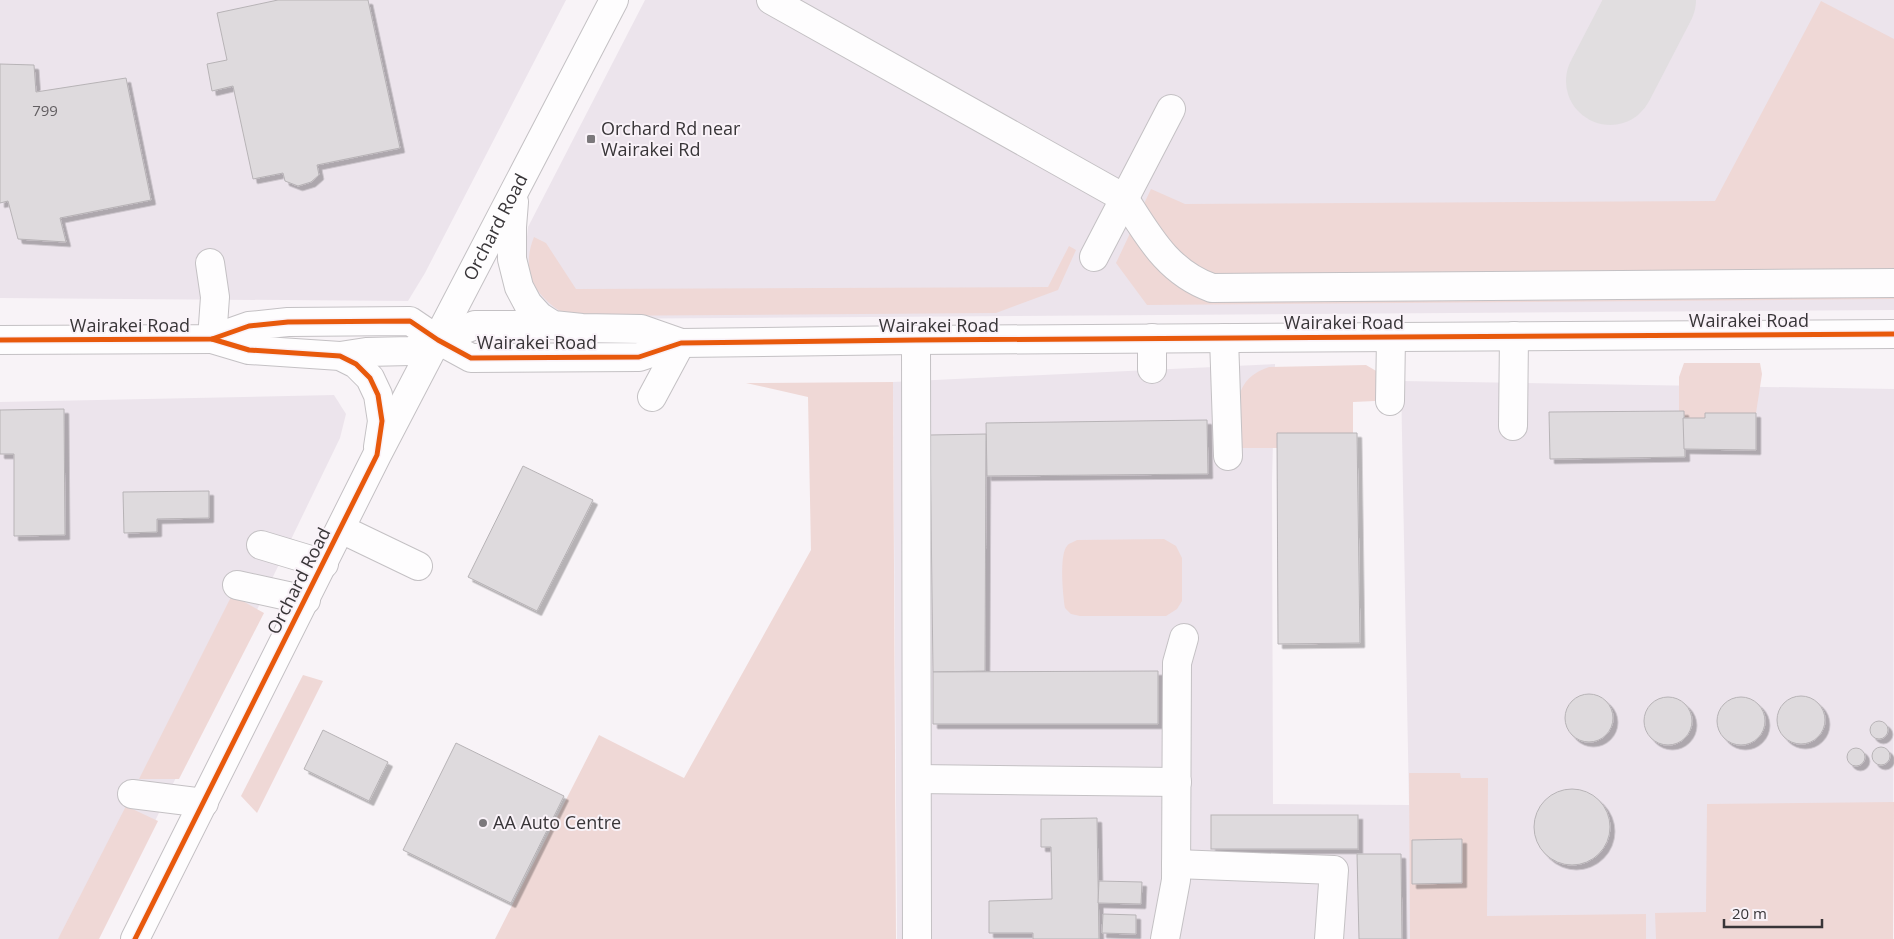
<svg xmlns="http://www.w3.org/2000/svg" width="1894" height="939" font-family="'Open Sans',sans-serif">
<defs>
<filter id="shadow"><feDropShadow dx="4.5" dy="4.5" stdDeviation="0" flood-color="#0004"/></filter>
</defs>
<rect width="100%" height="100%" fill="#f8f3f7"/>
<g fill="#ece4ec">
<path d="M 0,0 L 566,0 L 425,273 L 408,301 L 0,298 Z"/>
<path d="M 645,0 L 1894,0 L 1894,310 L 577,319 L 552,311 L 533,293 L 527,274 L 526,246 L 528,227 Z"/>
<path d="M 1275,364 L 1272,480 L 1273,804 L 1409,805 L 1401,381 L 1894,389 L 1893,939 L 897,939 L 893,382 Z"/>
<path d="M 334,395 L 346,414 L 340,438 L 98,939 L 0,939 L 0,402 Z"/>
</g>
<g fill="#efd8d6">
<path d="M 1821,1 L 1894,39 L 1894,299 L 1147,305 L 1116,263 L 1151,189 L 1185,204 L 1715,201 Z"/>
<path d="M 534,237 L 546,243 L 576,289 L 1048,287 L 1069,246 L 1076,250 L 1058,290 L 996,313 L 583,316 C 578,315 572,315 568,314 C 559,312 551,305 545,299 C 527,281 525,259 534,237 Z"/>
<path d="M 1684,363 L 1760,363 L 1762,374 L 1756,413 L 1706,413 L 1705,418 L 1683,418 L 1684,411 L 1679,411 L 1679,377 Z"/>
<path d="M 1366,365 L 1378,372 L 1377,399 L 1375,401 L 1353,402 L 1353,433 L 1277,433 L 1277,448 L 1237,448 C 1238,414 1229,380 1269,367 Z"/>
<path d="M 893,382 L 896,939 L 495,939 L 599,735 L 684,778 L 811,550 L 808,397 L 746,383 Z"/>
<path d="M 1164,539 L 1176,546 L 1182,558 L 1182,601 L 1177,609 L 1166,616 L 1080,616 L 1071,614 L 1065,608 C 1063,596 1059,555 1067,546 C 1069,543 1074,542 1077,540 Z"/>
<path d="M 232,595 L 264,613 L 179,779 L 139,779 Z"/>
<path d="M 303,675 L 323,681 L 257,813 L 241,796 Z"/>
<path d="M 1409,773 L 1460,773 L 1461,778 L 1488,778 L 1487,916 L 1646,914 L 1646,939 L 1410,939 Z"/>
<path d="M 1894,802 L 1893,939 L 1656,939 L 1655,913 L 1706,912 L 1707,804 Z"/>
<path d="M 126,806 L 158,821 L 99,939 L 58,939 Z"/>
</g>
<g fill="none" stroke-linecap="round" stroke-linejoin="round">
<path stroke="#e1dee0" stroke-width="88" d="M 1610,81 L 1652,0"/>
</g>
<g fill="#dedadd" stroke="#b7b3b6" filter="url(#shadow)">
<path d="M 278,0 L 368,0 L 400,148 L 317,165 L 319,175 L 311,182 L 298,186 L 285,181 L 283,173 L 253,179 L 233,86 L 212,91 L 207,64 L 227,60 L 217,13 Z"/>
<path d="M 0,64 L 34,65 L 36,92 L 126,78 L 151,200 L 60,218 L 66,242 L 18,239 L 8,201 L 0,203 Z"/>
<path d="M 64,409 L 65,535 L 14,536 L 14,454 L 0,454 L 0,410 Z"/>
<path d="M 1684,411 L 1685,457 L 1550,459 L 1549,412 Z"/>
<path d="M 1705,413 L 1756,413 L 1756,450 L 1684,449 L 1683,418 L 1705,418 Z"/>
<path d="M 1207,420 L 1208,474 L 987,476 L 986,423 Z"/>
<path d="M 1277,433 L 1357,433 L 1360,643 L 1278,644 Z"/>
<path d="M 986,434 L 985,671 L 933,672 L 930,435 Z"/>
<path d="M 523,466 L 593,500 L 537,611 L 468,577 Z"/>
<path d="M 209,491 L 209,518 L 157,519 L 157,532 L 124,533 L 123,492 Z"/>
<path d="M 1158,671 L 1158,724 L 933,724 L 933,672 Z"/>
<circle cx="1589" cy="718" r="24"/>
<circle cx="1801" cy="720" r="24"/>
<circle cx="1668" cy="721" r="24"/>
<circle cx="1741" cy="721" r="24"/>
<circle cx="1879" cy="730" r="9"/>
<path d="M 323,730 L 388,762 L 369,801 L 304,769 Z"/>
<path d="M 456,743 L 564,796 L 511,903 L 403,850 Z"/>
<circle cx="1881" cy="756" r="9"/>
<circle cx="1856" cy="757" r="9"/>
<circle cx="1572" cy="827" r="38"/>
<rect x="1211" y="815" width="147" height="34"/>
<path d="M 1097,818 L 1099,939 L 1033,939 L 1033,933 L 989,933 L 989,901 L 1052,899 L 1051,847 L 1041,847 L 1041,819 Z"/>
<path d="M 1462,839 L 1462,883 L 1412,884 L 1412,840 Z"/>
<path d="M 1357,854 L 1401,854 L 1402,939 L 1359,939 Z"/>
<path d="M 1099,881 L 1142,882 L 1141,904 L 1098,903 Z"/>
<path d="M 1103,914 L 1136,915 L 1136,934 L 1102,933 Z"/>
</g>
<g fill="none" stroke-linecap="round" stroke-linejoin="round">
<g stroke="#c4c1c4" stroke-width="30">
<g id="minor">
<path d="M 771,0 L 1124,198 C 1148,235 1167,272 1212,288 L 1894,283"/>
<path d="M 514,202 L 512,227 L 512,259 L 519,287 L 528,304 L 539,316 L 553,325 L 582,328 L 641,329 L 681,343"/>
<path d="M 1094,257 L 1171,109"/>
<path d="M 210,263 L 215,297 L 212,339"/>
<path d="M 1152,338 L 1152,369"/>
<path d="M 1224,338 L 1228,456"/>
<path d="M 212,339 L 249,350 L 340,356 L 356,364 L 370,378 L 378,395 L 382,421 L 378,447"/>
<path d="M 0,340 L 212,339 L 249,326 L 288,322 L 410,321 L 438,340 L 471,358 L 639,357 L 681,343 L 916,340 L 1894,334"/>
<path d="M 916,340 L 917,939"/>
<path d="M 340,356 L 366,352 L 411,351 L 475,325 L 553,325"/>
<path d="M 652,397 L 681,343"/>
<path d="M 1390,401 L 1391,337"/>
<path d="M 1513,426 L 1514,336"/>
<path d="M 341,529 L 418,566"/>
<path d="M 261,545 L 324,564"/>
<path d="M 237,585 L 306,600"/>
<path d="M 917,779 L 1177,782"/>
<path d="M 132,794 L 204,803"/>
<path d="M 1176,864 L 1334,870 L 1329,939"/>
<path id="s1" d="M 135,939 L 377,455 L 614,0"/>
<path d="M 1165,939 L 1176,880 L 1177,663 L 1184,638"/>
</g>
</g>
<use href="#minor" stroke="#fefdfe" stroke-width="28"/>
<g stroke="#f9f2f8" stroke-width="8">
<g id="cycleway">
<path d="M 0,340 L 212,339 L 249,326 L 288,322 L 410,321 L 438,340 L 471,358 L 639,357 L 681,343 L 916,340 L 1894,334"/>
<path d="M 135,939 L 377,455 L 382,421 L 378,395 L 370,378 L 356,364 L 340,356 L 249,350 L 212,339"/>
</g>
</g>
<use href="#cycleway" stroke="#e8590c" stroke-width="5"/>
</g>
<g fill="#7b787b" stroke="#f9f2f8" stroke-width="2">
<rect x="586" y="134" width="10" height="10" rx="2.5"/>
<circle cx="483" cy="823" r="5"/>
</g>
<g text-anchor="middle" stroke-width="4" stroke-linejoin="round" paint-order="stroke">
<g font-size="15" fill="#625e61">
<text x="45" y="116">799</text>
</g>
<g font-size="18" fill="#383538" stroke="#f9f2f8" text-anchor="start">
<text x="601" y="135">Orchard Rd near<tspan x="601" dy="21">Wairakei Rd</tspan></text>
<text x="493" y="829">AA Auto Centre</text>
</g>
<g font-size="18" fill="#383538" stroke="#f9f2f8">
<text dy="6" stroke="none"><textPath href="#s1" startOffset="798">Orchard Road</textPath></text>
<text x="1749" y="327">Wairakei Road</text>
<text x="1344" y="329">Wairakei Road</text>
<text x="130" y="332">Wairakei Road</text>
<text x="939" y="332">Wairakei Road</text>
<text x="537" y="349">Wairakei Road</text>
<text transform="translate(299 581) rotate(-63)" y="6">Orchard Road</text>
</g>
</g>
<path d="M1724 919v8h98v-8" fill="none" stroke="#383538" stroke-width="2.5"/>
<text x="1732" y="919" font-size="15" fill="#383538" stroke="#f9f2f8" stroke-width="4" paint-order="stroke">20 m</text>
</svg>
